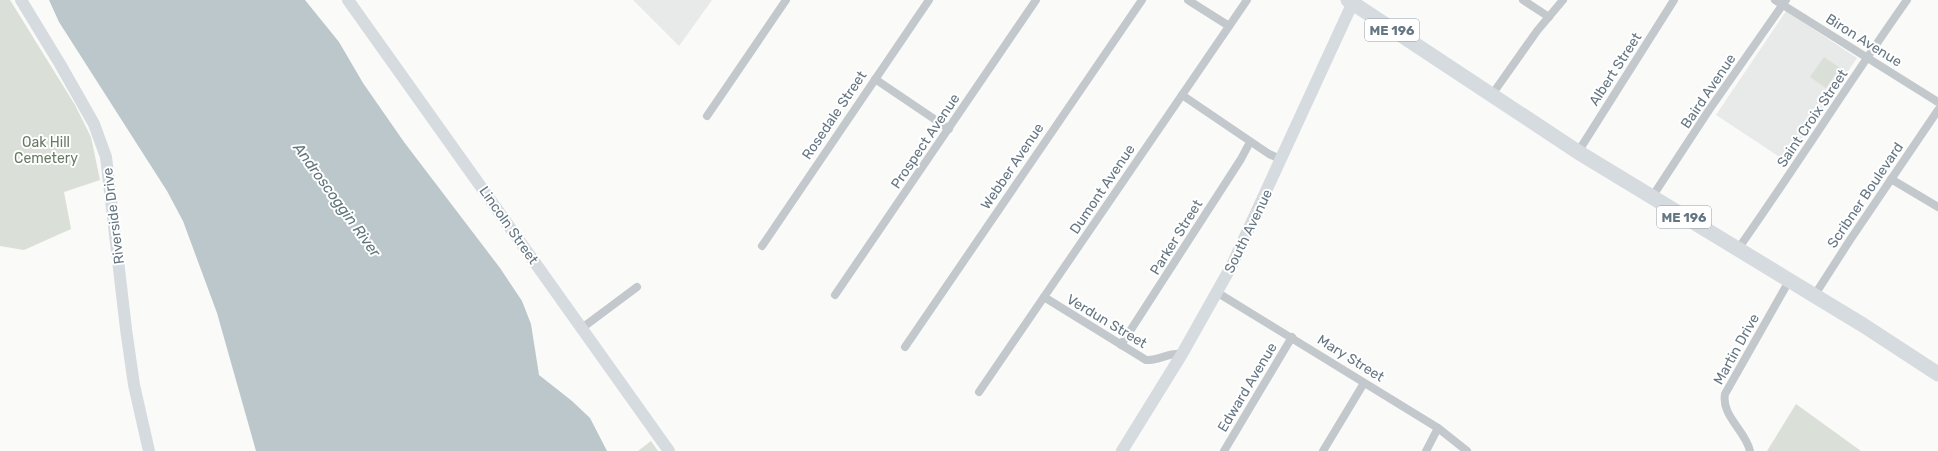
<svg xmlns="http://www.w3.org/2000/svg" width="1938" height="451" font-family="Rubik,sans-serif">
<rect width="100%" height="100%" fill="#fafaf8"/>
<g fill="#e8e9e9">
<path d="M 633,0 L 712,0 L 679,46 Z"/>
<path d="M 1786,11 L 1857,58 L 1787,162 L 1716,115 Z"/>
</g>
<g fill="#dadfd7">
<path d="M 0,0 L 10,0 L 75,105 L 91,137 L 100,180 L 64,192 L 71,229 L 24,250 L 0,246 Z"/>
<path d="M 1824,57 L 1840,68 L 1826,88 L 1810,77 Z"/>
<path d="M 1796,404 L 1861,451 L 1767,451 Z"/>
<path d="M 651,441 L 658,451 L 638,451 Z"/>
</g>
<path fill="#bbc7cb" d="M 49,0 L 305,0 L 339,42 L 363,83 L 404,142 L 500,268 L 522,301 L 531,324 L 539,375 L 572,401 L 590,418 L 607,451 L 256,451 L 217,313 L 183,221 L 167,191 L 59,22 Z"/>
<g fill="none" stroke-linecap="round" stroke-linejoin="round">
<g stroke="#c3c8cc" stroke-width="8">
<path d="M 1188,0 L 1229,26"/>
<path d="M 1523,0 L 1549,17"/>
<path d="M 1775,0 L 1938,102"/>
<path d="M 875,79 L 949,129"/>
<path d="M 1182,95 L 1269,154 L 1282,160"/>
<path d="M 1491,96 L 1537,31 L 1563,0"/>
<path d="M 707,116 L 786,0"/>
<path d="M 1578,152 L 1674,0"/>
<path d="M 1891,179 L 1938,207"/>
<path d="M 1652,197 L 1709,110 L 1786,0"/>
<path d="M 762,246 L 929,0"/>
<path d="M 1738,249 C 1796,167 1849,82 1907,0"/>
<path d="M 1218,293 L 1438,428 L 1467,451"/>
<path d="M 835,295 L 1036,0"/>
<path d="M 1814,296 L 1850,240 L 1938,110"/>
<path d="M 1044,297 L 1146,360 C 1159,361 1169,352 1182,354"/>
<path d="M 582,328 L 637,287"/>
<path d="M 1121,345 L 1241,159 L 1250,142"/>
<path d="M 905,347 L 1142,0"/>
<path d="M 979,392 L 1247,0"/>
<path d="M 1224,451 L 1292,337"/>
<path d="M 1323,451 L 1364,383"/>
<path d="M 1426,451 L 1438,428"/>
<path d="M 1750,451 C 1746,431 1721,416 1725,394 L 1789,281"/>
</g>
<g stroke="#d6dbdf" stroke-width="12">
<path d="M 21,0 L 60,64 L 94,124 L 106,157 L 126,329 L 134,385 L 149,451"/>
<path d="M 348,0 L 669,451"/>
<path d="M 1122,451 L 1182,354 L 1232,265 L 1354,0"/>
</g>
<path stroke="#d6dbdf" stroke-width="15" d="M 1348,0 L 1578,152 L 1863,325 L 1938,374"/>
</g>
<g text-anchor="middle" stroke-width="4" stroke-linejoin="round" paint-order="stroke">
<g fill="#fff" stroke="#939fa8" stroke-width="1">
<rect x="1365" y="19" width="54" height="22" rx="3"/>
<rect x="1657" y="206" width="54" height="22" rx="3"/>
</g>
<g font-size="13" font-weight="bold" fill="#657683">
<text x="1392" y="35">ME 196</text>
<text x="1684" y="222">ME 196</text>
</g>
<g font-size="14" fill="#657683" stroke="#fff">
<text transform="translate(1864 40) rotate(32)" y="5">Biron Avenue</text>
<text transform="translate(1615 69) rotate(-57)" y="5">Albert Street</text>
<text transform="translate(1708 91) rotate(-56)" y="5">Baird Avenue</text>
<text transform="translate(834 115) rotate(-56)" y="5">Rosedale Street</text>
<text transform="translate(1812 118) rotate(-56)" y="5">Saint Croix Street</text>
<text transform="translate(925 141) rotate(-56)" y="5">Prospect Avenue</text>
<text transform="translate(1012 166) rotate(-56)" y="5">Webber Avenue</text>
<text transform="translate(1102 189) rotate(-56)" y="5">Dumont Avenue</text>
<text transform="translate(1865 195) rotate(-56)" y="5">Scribner Boulevard</text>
<text transform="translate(113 216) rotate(-97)" y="5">Riverside Drive</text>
<text transform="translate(509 225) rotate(55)" y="5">Lincoln Street</text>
<text transform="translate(1248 231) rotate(-64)" y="5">South Avenue</text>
<text transform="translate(1176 237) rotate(-58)" y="5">Parker Street</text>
<text transform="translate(1107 321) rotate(31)" y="5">Verdun Street</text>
<text transform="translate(1736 349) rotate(-61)" y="5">Martin Drive</text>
<text transform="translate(1351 358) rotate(32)" y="5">Mary Street</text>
<text transform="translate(1247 387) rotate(-59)" y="5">Edward Avenue</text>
</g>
<g font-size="14" fill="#687a64" stroke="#fff">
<text x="46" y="147">Oak Hill<tspan x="46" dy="16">Cemetery</tspan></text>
</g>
<g font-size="15" font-style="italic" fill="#60757c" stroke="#fff">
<text transform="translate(337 200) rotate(54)" y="5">Androscoggin River</text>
</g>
</g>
</svg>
